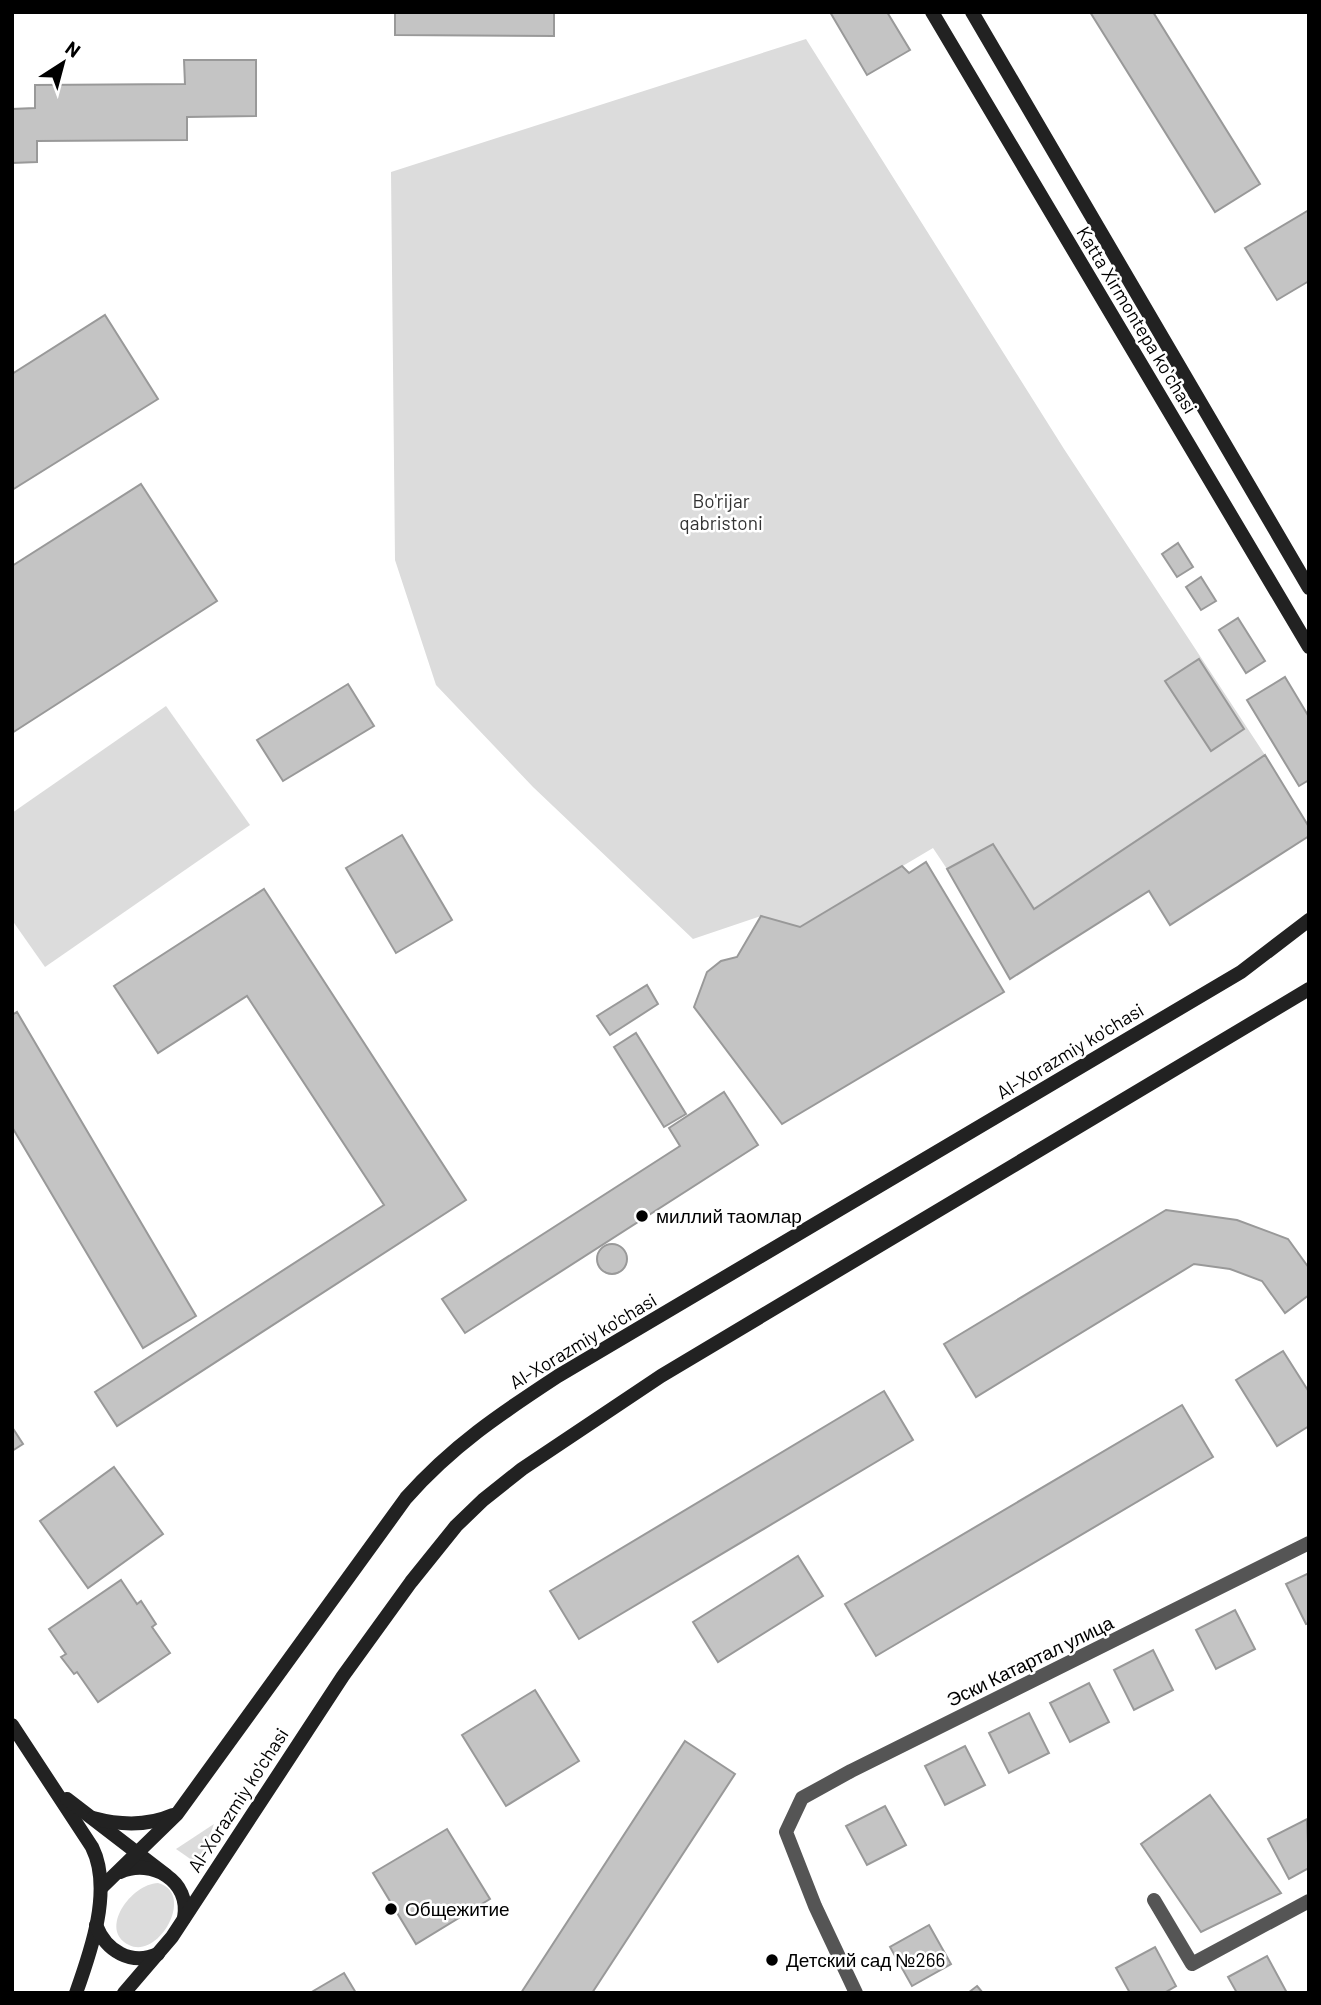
<svg xmlns="http://www.w3.org/2000/svg" width="1321" height="2005" font-family="Barlow,sans-serif">
<rect width="100%" height="100%" fill="#fff"/>
<g fill="#dcdcdc">
<path d="M 806,39 L 1064,449 L 1265,755 L 1034,909 L 993,844 L 947,869 L 933,848 L 800,927 L 761,916 L 693,939 L 533,787 L 436,685 L 395,560 L 391,172 Z"/>
<path d="M 166,706 L 250,825 L 45,967 L 12,920 L 12,813 Z"/>
<path d="M 214,1824 L 199,1865 L 176,1849 Z"/>
<path d="M 158,1883 C 196,1893 159,1960 129,1945 C 98,1930 131,1884 158,1883 Z"/>
</g>
<g fill="#c4c4c4" stroke="#999" stroke-width="2">
<path d="M 395,12 L 554,12 L 554,36 L 395,35 Z"/>
<path d="M 830,12 L 887,12 L 910,50 L 867,75 Z"/>
<path d="M 1090,12 L 1153,12 L 1260,184 L 1215,212 Z"/>
<path d="M 184,60 L 256,60 L 256,116 L 187,117 L 187,140 L 37,141 L 37,162 L 12,163 L 12,109 L 35,108 L 35,85 L 185,84 Z"/>
<path d="M 1309,210 L 1309,281 L 1277,300 L 1245,248 Z"/>
<path d="M 105,315 L 158,399 L 12,490 L 12,374 Z"/>
<path d="M 141,484 L 217,601 L 12,733 L 12,566 Z"/>
<path d="M 1178,543 L 1193,567 L 1177,577 L 1162,554 Z"/>
<path d="M 1201,577 L 1216,601 L 1201,610 L 1186,587 Z"/>
<path d="M 1238,618 L 1265,661 L 1246,673 L 1219,630 Z"/>
<path d="M 1199,659 L 1244,729 L 1211,751 L 1165,681 Z"/>
<path d="M 1285,677 L 1309,717 L 1309,780 L 1299,786 L 1247,700 Z"/>
<path d="M 348,684 L 374,726 L 283,781 L 257,740 Z"/>
<path d="M 1265,755 L 1309,827 L 1309,836 L 1170,925 L 1149,891 L 1010,979 L 947,869 L 993,844 L 1034,909 Z"/>
<path d="M 402,835 L 452,920 L 396,953 L 346,868 Z"/>
<path d="M 926,862 L 1004,992 L 782,1124 L 694,1007 L 707,972 L 721,961 L 737,957 L 761,916 L 800,927 L 902,866 L 909,873 Z"/>
<path d="M 264,889 L 466,1200 L 117,1426 L 95,1392 L 384,1205 L 247,996 L 158,1053 L 114,986 Z"/>
<path d="M 647,985 L 658,1004 L 610,1035 L 597,1016 Z"/>
<path d="M 17,1012 L 196,1316 L 143,1348 L 12,1127 L 12,1015 Z"/>
<path d="M 636,1033 L 686,1114 L 664,1127 L 614,1047 Z"/>
<path d="M 724,1092 L 758,1145 L 465,1333 L 442,1299 L 680,1146 L 669,1128 Z"/>
<path d="M 1166,1210 L 1237,1220 L 1288,1239 L 1309,1268 L 1309,1295 L 1285,1313 L 1262,1281 L 1230,1269 L 1194,1264 L 976,1397 L 944,1344 Z"/>
<circle cx="612" cy="1259" r="15"/>
<path d="M 1283,1351 L 1309,1392 L 1309,1426 L 1277,1446 L 1236,1380 Z"/>
<path d="M 884,1391 L 913,1440 L 579,1639 L 550,1591 Z"/>
<path d="M 1182,1405 L 1213,1457 L 876,1656 L 845,1604 Z"/>
<path d="M 12,1427 L 23,1444 L 12,1451 Z"/>
<path d="M 114,1467 L 163,1534 L 88,1588 L 40,1521 Z"/>
<path d="M 798,1556 L 823,1596 L 718,1662 L 693,1622 Z"/>
<path d="M 1309,1573 L 1309,1623 L 1306,1624 L 1286,1584 Z"/>
<path d="M 121,1580 L 137,1604 L 141,1601 L 156,1624 L 152,1627 L 170,1653 L 98,1702 L 77,1672 L 74,1674 L 61,1657 L 66,1654 L 49,1629 Z"/>
<path d="M 1235,1610 L 1255,1649 L 1216,1669 L 1196,1630 Z"/>
<path d="M 1153,1650 L 1173,1690 L 1134,1710 L 1114,1670 Z"/>
<path d="M 1089,1683 L 1109,1722 L 1070,1742 L 1050,1703 Z"/>
<path d="M 535,1690 L 579,1761 L 506,1806 L 462,1735 Z"/>
<path d="M 1029,1713 L 1049,1753 L 1009,1773 L 989,1733 Z"/>
<path d="M 685,1741 L 735,1774 L 592,1993 L 521,1993 Z"/>
<path d="M 965,1746 L 985,1785 L 945,1805 L 925,1766 Z"/>
<path d="M 1210,1795 L 1281,1893 L 1201,1932 L 1141,1844 Z"/>
<path d="M 885,1806 L 906,1845 L 867,1865 L 846,1826 Z"/>
<path d="M 1307,1819 L 1309,1868 L 1289,1879 L 1268,1839 Z"/>
<path d="M 447,1829 L 490,1899 L 416,1944 L 373,1873 Z"/>
<path d="M 929,1925 L 951,1964 L 912,1986 L 890,1947 Z"/>
<path d="M 1155,1947 L 1176,1986 L 1164,1993 L 1130,1993 L 1116,1968 Z"/>
<path d="M 1267,1956 L 1287,1993 L 1237,1993 L 1228,1977 Z"/>
<path d="M 344,1973 L 356,1993 L 310,1993 Z"/>
<path d="M 977,1986 L 983,1993 L 968,1993 Z"/>
</g>
<g fill="none" stroke-linecap="round" stroke-linejoin="round">
<g stroke="#555" stroke-width="14">
<path d="M 1154,1900 L 1192,1964 L 1309,1901"/>
<path d="M 856,1993 L 815,1906 L 786,1832 L 802,1798 L 851,1771 L 1309,1543"/>
</g>
<g stroke="#222" stroke-width="14">
<path d="M 932,12 L 1309,647"/>
<path d="M 972,12 L 1309,588"/>
<path d="M 12,1725 L 92,1847 C 113,1889 91,1951 76,1993"/>
<path d="M 67,1799 L 166,1875"/>
<path d="M 93,1818 C 119,1825 148,1826 173,1815"/>
<path d="M 120,1872 C 152,1858 191,1881 184,1918"/>
<path d="M 101,1888 L 177,1814 L 406,1498 C 452,1446 500,1414 558,1376 L 1241,972 L 1309,920"/>
<path d="M 96,1925 C 106,1951 131,1966 158,1954"/>
<path d="M 124,1993 L 172,1937 L 343,1676 L 411,1582 L 456,1526 L 483,1500 L 522,1469 L 661,1376 L 1309,989"/>
</g>
</g>
<g fill="#000" stroke="#fff" stroke-width="2.5">
<circle cx="642" cy="1216" r="7"/>
<circle cx="391" cy="1909" r="7"/>
<circle cx="772" cy="1960" r="7"/>
</g>
<g text-anchor="middle" stroke-width="5" stroke-linejoin="round" paint-order="stroke">
<g font-size="19" fill="#000" stroke="#fff">
<text transform="translate(1137 320) rotate(59)" y="7">Katta Xirmontepa koʻchasi</text>
<text transform="translate(1070 1051) rotate(-31)" y="7">Al-Xorazmiy ko'chasi</text>
<text transform="translate(583 1341) rotate(-31)" y="7">Al-Xorazmiy ko'chasi</text>
<text transform="translate(1030 1661) rotate(-26)" y="7">Эски Катартал улица</text>
<text transform="translate(238 1800) rotate(-57)" y="7">Al-Xorazmiy ko'chasi</text>
</g>
<g font-size="19" fill="#333" stroke="#fff">
<text x="721" y="508">Bo'rijar<tspan x="721" dy="22">qabristoni</tspan></text>
</g>
<g font-size="19" fill="#000" stroke="#fff" text-anchor="start">
<text x="656" y="1223">миллий таомлар</text>
<text x="405" y="1916">Общежитие</text>
<text x="786" y="1967">Детский сад №266</text>
</g>
</g>
<rect width="1321" height="2005" fill="none" stroke="#000000" stroke-width="28"/>
<g transform="translate(63 63) rotate(36)" stroke="#ffffff" stroke-width="5" paint-order="stroke">
<path d="M0-5L12 26L0 18L-12 26Z" fill="#000000"/>
<text y="-10" font-size="19" font-weight="bold" text-anchor="middle" fill="#000000">N</text>
</g>
</svg>
